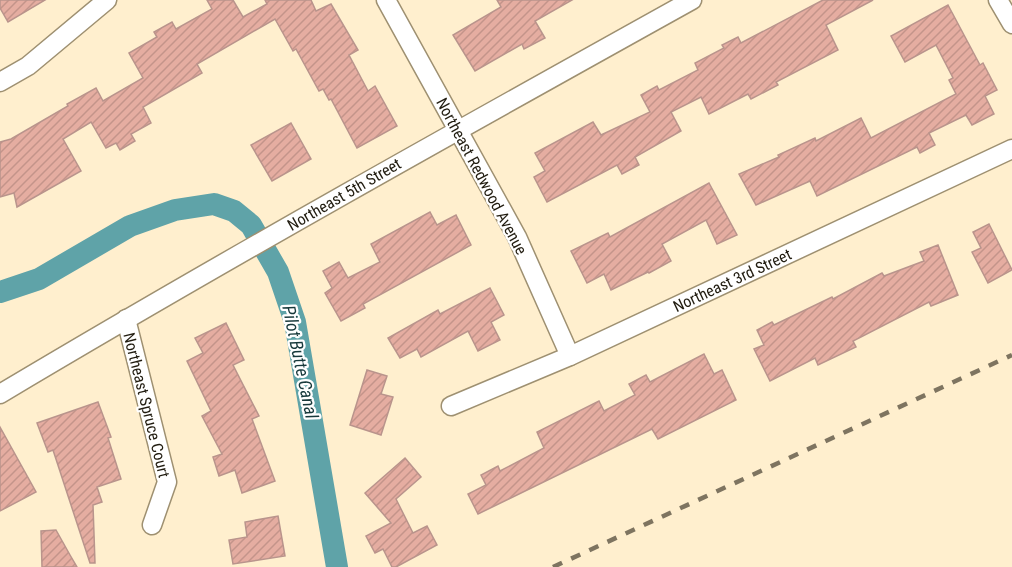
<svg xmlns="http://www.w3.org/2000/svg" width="1012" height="567" font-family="'Roboto Condensed',sans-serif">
<defs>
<pattern id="building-hatch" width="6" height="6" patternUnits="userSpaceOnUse" patternTransform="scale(1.5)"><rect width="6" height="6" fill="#e5ada1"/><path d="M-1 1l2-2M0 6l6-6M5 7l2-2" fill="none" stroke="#c4948a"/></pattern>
</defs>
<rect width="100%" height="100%" fill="#ffefce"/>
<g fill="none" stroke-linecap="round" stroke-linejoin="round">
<path stroke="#5fa3a8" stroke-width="22" d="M 0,292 L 39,279 L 130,226 L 175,210 L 214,204 L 234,211 L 251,225 L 278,272 L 295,322 L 337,567"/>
</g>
<g fill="url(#building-hatch)" stroke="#b9948c" stroke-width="1.5">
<path d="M 0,0 L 45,0 L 8,22 L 0,8 Z"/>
<path d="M 207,0 L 233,0 L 243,17 L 267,4 L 265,0 L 311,0 L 316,11 L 331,4 L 358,50 L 349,55 L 368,91 L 375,86 L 397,126 L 357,148 L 331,99 L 329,100 L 323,89 L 319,91 L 296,49 L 293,51 L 275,19 L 197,64 L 202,73 L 143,107 L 151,123 L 131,134 L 135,141 L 120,150 L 116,143 L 106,148 L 91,122 L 63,139 L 81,171 L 17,207 L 14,193 L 0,197 L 0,142 L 11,139 L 68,106 L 67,104 L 96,88 L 103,101 L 143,78 L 129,53 L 157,37 L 154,32 L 172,22 L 176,29 L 212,9 Z"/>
<path d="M 497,0 L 572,0 L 535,21 L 545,38 L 524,49 L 522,44 L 475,71 L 453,35 L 501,7 Z"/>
<path d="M 823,0 L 873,0 L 826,25 L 838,50 L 776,82 L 778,85 L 751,99 L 748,94 L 709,114 L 701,97 L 671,112 L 681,131 L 635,157 L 639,165 L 622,174 L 617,165 L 547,202 L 534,177 L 545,171 L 535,153 L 593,122 L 601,135 L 650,112 L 641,95 L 657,86 L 659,90 L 698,70 L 695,63 L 724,48 L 722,45 L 738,37 L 741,43 Z"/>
<path d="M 948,5 L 980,65 L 983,63 L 997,90 L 985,96 L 994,114 L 972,125 L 966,115 L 929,133 L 935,145 L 920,153 L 917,147 L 817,196 L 810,181 L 756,205 L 739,174 L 779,157 L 778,155 L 815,138 L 816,141 L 861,118 L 871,138 L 956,94 L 949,80 L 953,78 L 936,45 L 905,62 L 891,36 Z"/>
<path d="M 291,123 L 311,159 L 272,181 L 251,145 Z"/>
<path d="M 709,183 L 737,235 L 717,244 L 706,220 L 662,244 L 671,261 L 649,273 L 648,272 L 611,290 L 604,274 L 587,283 L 571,251 L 608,233 L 610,237 Z"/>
<path d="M 430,212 L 437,225 L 456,215 L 471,245 L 363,304 L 365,308 L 341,321 L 325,293 L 332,288 L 323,271 L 339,262 L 348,278 L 380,262 L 371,244 Z"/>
<path d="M 989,224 L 1012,270 L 988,283 L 972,252 L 981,248 L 973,232 Z"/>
<path d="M 938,245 L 958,295 L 931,306 L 929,302 L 853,341 L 856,347 L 818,365 L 815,358 L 770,381 L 754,349 L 764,345 L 757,330 L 772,322 L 774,325 L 832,297 L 833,299 L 882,273 L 884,276 L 924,261 L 920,252 Z"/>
<path d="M 490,288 L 504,315 L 491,322 L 500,340 L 478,351 L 468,331 L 421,357 L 417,349 L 400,358 L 388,338 L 438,310 L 440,314 Z"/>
<path d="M 226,323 L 244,360 L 233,365 L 259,416 L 252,419 L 275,481 L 242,493 L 235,470 L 219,476 L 213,457 L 222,454 L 202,416 L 211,411 L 187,361 L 203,353 L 195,338 Z"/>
<path d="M 704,354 L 714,374 L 722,370 L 736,400 L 658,439 L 652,429 L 478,514 L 468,494 L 486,485 L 481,475 L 498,466 L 500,471 L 544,448 L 537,432 L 599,401 L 604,411 L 635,395 L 629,384 L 646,375 L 650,382 Z"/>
<path d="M 367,370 L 387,376 L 381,394 L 393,397 L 381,435 L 350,425 Z"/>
<path d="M 98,402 L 111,437 L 108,438 L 121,479 L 97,487 L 102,502 L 93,505 L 95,563 L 90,563 L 53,450 L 48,452 L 37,423 Z"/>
<path d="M 0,427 L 36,492 L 0,511 Z"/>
<path d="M 405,458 L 421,477 L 396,499 L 413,533 L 427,526 L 437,545 L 396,567 L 392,567 L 383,549 L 375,553 L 366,536 L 391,523 L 365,493 Z"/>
<path d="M 278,516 L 285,556 L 233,564 L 229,540 L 247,537 L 245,522 Z"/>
<path d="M 56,530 L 70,555 L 77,567 L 42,567 L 41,531 Z"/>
</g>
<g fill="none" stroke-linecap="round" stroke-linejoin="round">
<g stroke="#9e9071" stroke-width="21">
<g id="minor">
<path d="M 386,0 L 517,237 L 570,356"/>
<path d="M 998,0 L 1012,24"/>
<path d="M 0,82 L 28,66 L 107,0"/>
<path d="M 126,319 L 167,482 L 152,525"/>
<path d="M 0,394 C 228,258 460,129 692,0"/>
<path d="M 451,406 L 570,356 L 1012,149"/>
</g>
</g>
<use href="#minor" stroke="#fff" stroke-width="18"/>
<path stroke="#7e7460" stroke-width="4.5" stroke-dasharray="10 10" stroke-linecap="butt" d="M 553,567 L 1012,355"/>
</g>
<g text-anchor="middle" stroke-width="4.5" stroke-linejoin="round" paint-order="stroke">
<g font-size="16" fill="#211c10" stroke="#fff">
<text transform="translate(482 176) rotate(62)" y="6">Northeast Redwood Avenue</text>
<text transform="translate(344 194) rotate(-30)" y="6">Northeast 5th Street</text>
<text transform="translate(732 280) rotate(-25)" y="6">Northeast 3rd Street</text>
<text transform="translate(147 405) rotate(76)" y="6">Northeast Spruce Court</text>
</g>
<g font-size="18" font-style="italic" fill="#17393b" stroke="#fff">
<text transform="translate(300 362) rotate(78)" y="6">Pilot Butte Canal</text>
</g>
</g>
</svg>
